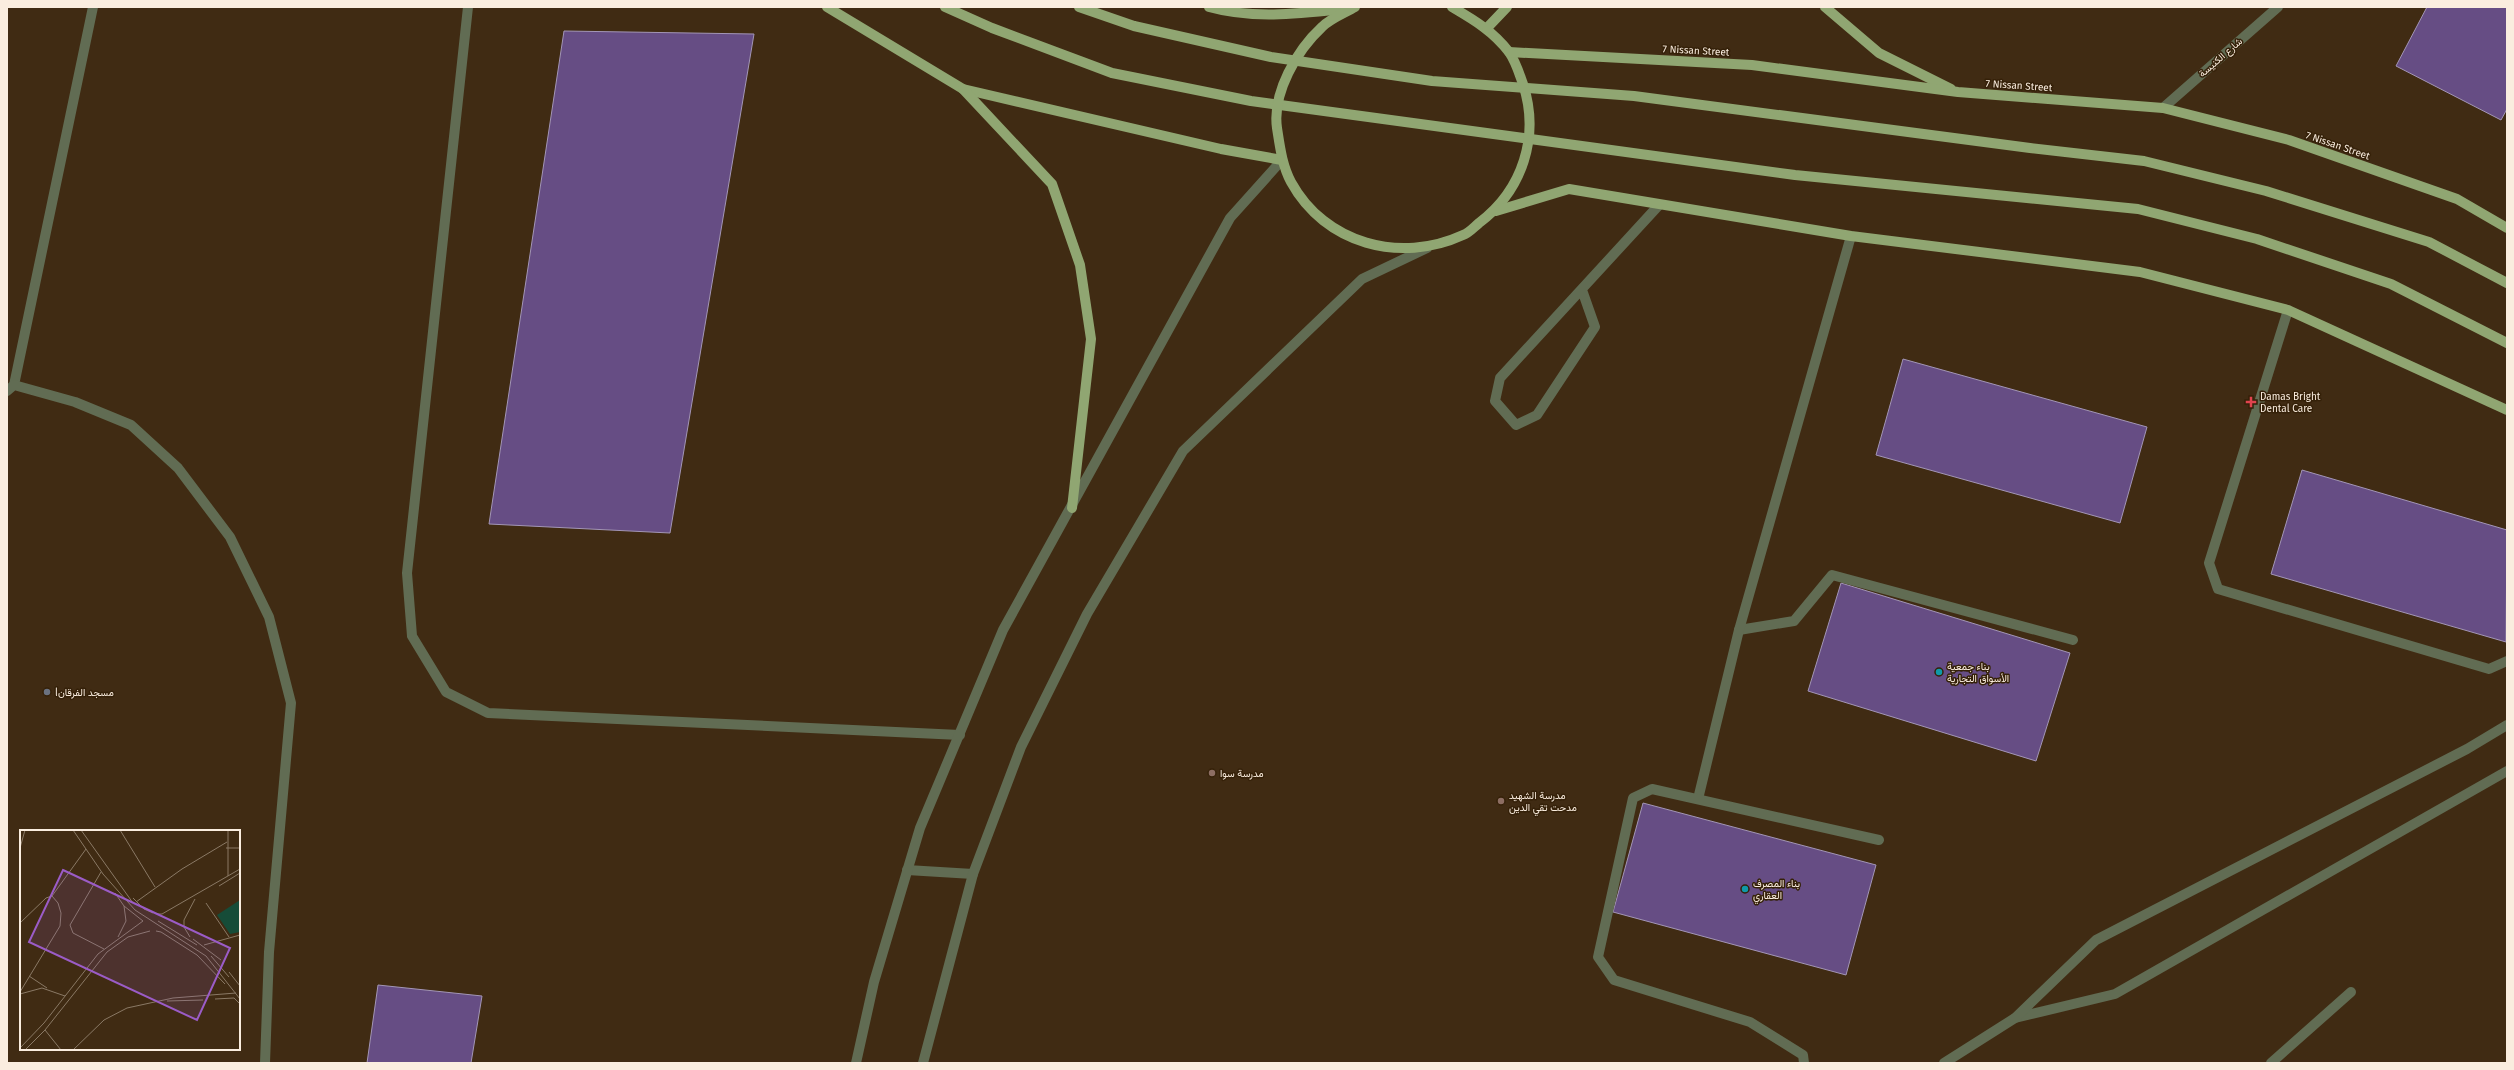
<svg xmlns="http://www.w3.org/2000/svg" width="2514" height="1070" font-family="'Fira Sans',Vazirmatn,sans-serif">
<rect width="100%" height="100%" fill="#402b13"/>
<g fill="#664d84" stroke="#a396b6">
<path d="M 2427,7 L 2507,7 L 2507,109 L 2501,120 L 2396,66 Z"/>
<path d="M 564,31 L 754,34 L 670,533 L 489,524 Z"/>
<path d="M 1903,359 L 2147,427 L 2120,523 L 1876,455 Z"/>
<path d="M 2302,470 L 2507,530 L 2506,642 L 2271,574 Z"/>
<path d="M 1841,583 L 2070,653 L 2036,761 L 1808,691 Z"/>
<path d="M 1643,803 L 1876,865 L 1846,975 L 1613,912 Z"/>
<path d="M 378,985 L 482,996 L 471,1063 L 367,1063 Z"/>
</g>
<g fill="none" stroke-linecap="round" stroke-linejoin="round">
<g stroke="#616c53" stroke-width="10">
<path d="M 468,7 L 407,573 L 412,636 L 446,692 L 488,713 L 960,735"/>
<path d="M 2163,108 L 2278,7"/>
<path d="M 1582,290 L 1595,327 L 1537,415 L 1516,425 L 1495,401 L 1500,378 L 1659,205"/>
<path d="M 2288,310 L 2209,563 L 2218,589 L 2489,669 L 2507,661"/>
<path d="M 14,385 L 93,7"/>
<path d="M 7,391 L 14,385 L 75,402 L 131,425 L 178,468 L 230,537 L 269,617 L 291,703 L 269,952 L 265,1063"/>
<path d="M 1739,630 L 1794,621 L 1832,575 L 2073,640"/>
<path d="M 1698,799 L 1739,630 L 1851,236"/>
<path d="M 907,870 L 973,874"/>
<path d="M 2015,1018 L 2115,994 L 2507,771"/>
<path d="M 856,1063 L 874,982 L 920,828 L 1003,630 L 1230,218 L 1282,160"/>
<path d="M 923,1063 L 973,874 L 1021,747 L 1087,614 L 1183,451 L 1362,279 L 1427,248"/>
<path d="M 1804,1063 L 1803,1055 L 1750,1022 L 1614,980 L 1598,957 L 1633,798 L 1652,789 L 1879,840"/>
<path d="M 1944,1063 L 2015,1018 L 2096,940 L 2467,749 L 2507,725"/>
<path d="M 2271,1063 L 2351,992"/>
</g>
<g stroke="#90a672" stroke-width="10">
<path d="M 827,7 L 963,89 L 1221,149 L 1282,160"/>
<path d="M 945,7 L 992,28 L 1112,73 L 1251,101 L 1795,175 L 2138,209 L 2257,239 L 2391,284 L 2507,343"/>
<path d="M 1079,7 L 1134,26 L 1271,57 L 1432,81 L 1634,96 L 2030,148 L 2144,161 L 2266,191 L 2429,242 L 2507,283"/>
<path d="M 1209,7 C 1255,20 1304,13 1351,8"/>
<path d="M 1355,7 C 1345,13 1331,18 1322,27 C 1297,50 1272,93 1277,128 C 1280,147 1282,165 1291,182 C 1325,244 1400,264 1463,235 C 1469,233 1474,227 1479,223 C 1523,190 1540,136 1523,84 C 1519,73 1516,62 1509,52 C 1493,31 1474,20 1452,7"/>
<path d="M 1825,7 L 1879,53 L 1951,89"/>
<path d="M 1487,28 L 1507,7"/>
<path d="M 1509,52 L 1752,65 L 1958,92 L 2163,108 L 2289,140 L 2457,199 L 2507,228"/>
<path d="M 963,89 L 1052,184 L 1080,265 L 1091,339 L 1072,508"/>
<path d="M 1496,211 L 1569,189 L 1851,236 L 2140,272 L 2288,310 L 2507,410"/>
</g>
</g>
<path fill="#e0444e" stroke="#352109" stroke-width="1.5" d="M2249 396h4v4h4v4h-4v4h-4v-4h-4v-4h4z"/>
<g fill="#0f9aa8" stroke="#352109" stroke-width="1.5">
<circle cx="1939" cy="672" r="4"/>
<circle cx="1745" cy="889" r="4"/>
</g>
<circle fill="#6b7280" stroke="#352109" stroke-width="1.5" cx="47" cy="692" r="4"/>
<g fill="#8d6e63" stroke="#352109" stroke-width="1.5">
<circle cx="1212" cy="773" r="4"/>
<circle cx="1501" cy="801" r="4"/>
</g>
<g text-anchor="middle" stroke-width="3" stroke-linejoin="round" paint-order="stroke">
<g font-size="10" fill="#faeddf" stroke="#352109">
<text transform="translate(1696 50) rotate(3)" y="4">7 Nissan Street</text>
<text transform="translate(2220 57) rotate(-41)" y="4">شارع الكنيسة</text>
<text transform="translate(2019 85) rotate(4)" y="4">7 Nissan Street</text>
<text transform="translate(2338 145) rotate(19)" y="4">7 Nissan Street</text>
</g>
<g font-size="10" fill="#faeddf" stroke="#352109" text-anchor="start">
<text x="2260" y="400">Damas Bright<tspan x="2260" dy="12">Dental Care</tspan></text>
<text x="1947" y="670">بناء جمعية<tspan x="1947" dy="12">الأسواق التجارية</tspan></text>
<text x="55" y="696">lمسجد الفرقان</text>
<text x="1220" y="777">مدرسة سوا</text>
<text x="1509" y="799">مدرسة الشهيد<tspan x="1509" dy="12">مدحت تقي الدين</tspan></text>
<text x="1753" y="887">بناء المصرف<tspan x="1753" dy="12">العقاري</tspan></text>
</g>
</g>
<g transform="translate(20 830)">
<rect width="220" height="220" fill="#402b13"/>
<path d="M 220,70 L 220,102 L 210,104 L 197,85 Z" fill="#164c38"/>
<path fill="none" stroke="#8a7965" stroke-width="1" d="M 53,0 L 83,44 L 115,80 L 186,126 L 220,169M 61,0 L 113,73M 100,0 L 135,57M 0,18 L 5,0M 206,18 L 220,18M 81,42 L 50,95 L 53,103 L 84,119M 208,46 L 208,0M 199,56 L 220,43M 95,63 L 104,76 L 123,91M 32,66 L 66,19M 113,68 L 124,79 L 133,83M 116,72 L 162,39 L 207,12M 186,73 L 209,107M 137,84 L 142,84 L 220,39M 138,91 L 177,115M 0,93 L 26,68 L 32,66 L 38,73 L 41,83 L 40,96 L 0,162M 136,101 L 141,102 L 177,125 L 205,154M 98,107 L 106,91 L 104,76M 170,107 L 164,97 L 164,90 L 175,69M 173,109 L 201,130M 184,115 L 220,105M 191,126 L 209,147M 209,142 L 220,156M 9,146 L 27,158M 0,164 L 22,158 L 45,166M 195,169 L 214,168 L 220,174M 147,171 L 183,170M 25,200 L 41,220M 0,218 L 24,193 L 78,124 L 123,91M 5,220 L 25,200 L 87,122 L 108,107 L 130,101M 53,220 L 84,190 L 107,178 L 153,168 L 216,163"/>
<path fill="#9b5cc7" fill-opacity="0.15" stroke="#9b5cc7" stroke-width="2" d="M 43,40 L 210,118 L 177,190 L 9,112 Z"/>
<rect width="220" height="220" fill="none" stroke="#faeddf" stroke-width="2"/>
</g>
<rect width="2514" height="1070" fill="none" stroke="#faeddf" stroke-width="16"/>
</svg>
